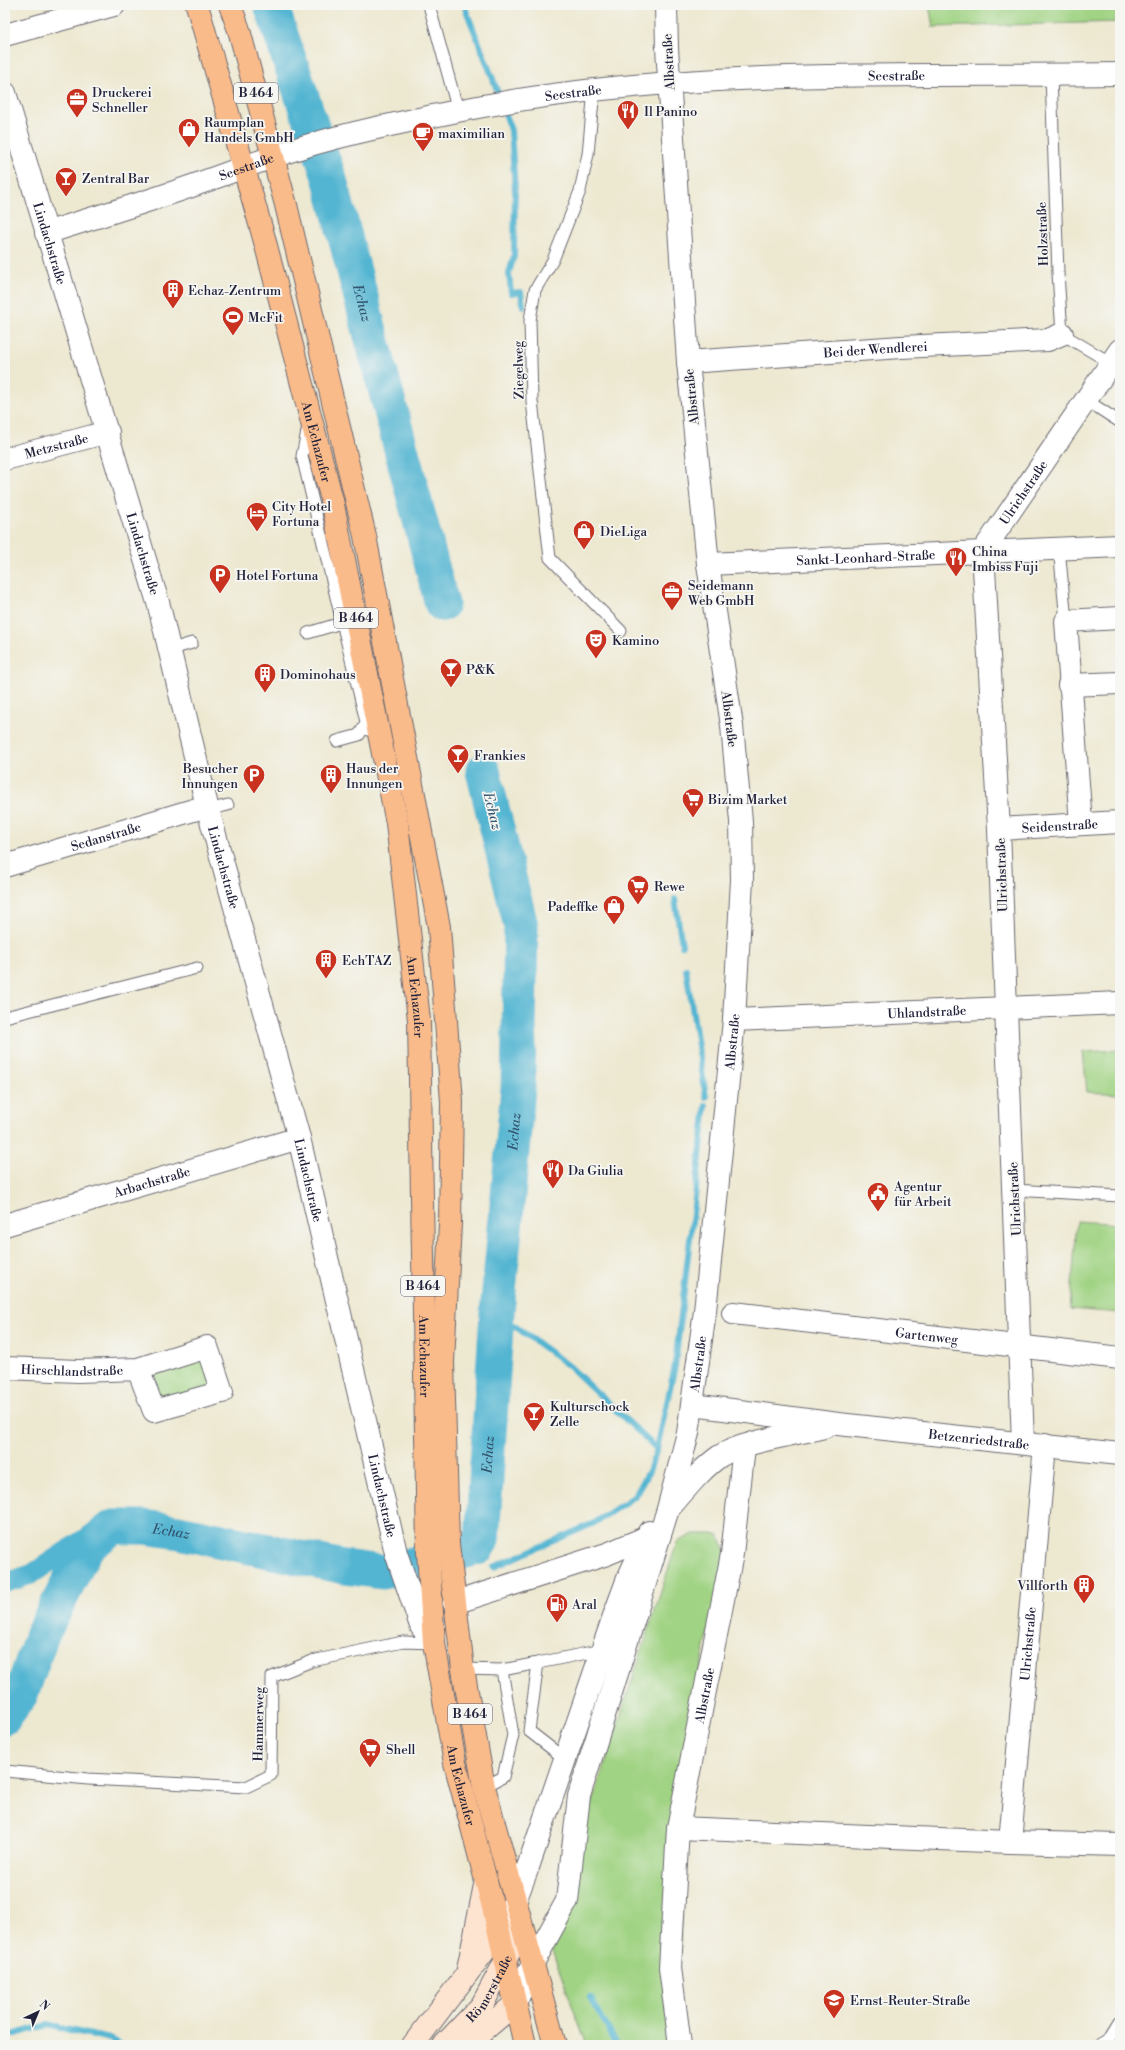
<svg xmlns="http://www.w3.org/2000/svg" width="1125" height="2050" font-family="'Libre Bodoni',serif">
<rect width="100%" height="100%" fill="#f6f6f2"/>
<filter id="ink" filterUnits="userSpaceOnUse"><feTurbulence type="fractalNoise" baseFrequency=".025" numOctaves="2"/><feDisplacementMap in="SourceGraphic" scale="8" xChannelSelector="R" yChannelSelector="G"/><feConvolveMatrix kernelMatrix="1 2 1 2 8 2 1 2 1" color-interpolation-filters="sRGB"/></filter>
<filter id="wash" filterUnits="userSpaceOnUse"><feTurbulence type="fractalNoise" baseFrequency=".012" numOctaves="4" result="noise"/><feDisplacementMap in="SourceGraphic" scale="16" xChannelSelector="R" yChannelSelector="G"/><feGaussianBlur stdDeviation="0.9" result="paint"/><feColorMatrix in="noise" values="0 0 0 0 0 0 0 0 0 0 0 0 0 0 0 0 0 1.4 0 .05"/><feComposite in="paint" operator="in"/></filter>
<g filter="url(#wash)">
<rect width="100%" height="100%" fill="#ede8d0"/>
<g fill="#a0d383" stroke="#617a5f">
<path d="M 929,5 L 1120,5 L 1120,22 L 933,27 Z"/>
<path d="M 1120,1050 L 1120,1094 L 1087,1092 L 1083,1052 Z"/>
<path d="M 1077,1221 L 1120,1224 L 1120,1313 L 1070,1309 Z"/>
<path d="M 202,1356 L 213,1387 L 157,1403 L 147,1373 Z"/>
<path d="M 694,1534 L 718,1534 L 726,1552 L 695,1693 L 674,2045 L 587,2045 L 548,1940 L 677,1542 Z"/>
</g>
<path fill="#53b5d2" stroke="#3a6c86" d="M 369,1565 L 382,1566 L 384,1577 L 352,1571 L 344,1567 Z"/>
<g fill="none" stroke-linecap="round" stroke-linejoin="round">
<g stroke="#53b5d2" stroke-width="6">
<path d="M 464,5 L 493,79 L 511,130 L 515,190 L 514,256 L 509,273 L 511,293 L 521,292 L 523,306"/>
<path d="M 675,899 L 682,946"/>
<path d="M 686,969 L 706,1097"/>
<path d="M 497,1313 L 569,1366 L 657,1449"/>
<path d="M 494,1567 L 594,1523 L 635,1496 L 649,1471 L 657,1449 L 675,1365 L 706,1105"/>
<path d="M 591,1998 L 617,2045"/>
<path d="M 5,2037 L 47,2025 L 110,2039 L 121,2045"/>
</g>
<path stroke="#53b5d2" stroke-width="20" d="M 5,1583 L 32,1574 L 81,1541 L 113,1527"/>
<g stroke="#53b5d2" stroke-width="35">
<path id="s1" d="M 271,5 L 330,180 L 442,604"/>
<path id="s2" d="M 5,1717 L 21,1694 L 41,1637 L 86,1548 L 113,1527 L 144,1527 L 179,1532 L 344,1567 L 382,1572 L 477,1548 L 482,1540 L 497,1313 L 518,1088 L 521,926 L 483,771"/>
</g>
</g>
</g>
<g filter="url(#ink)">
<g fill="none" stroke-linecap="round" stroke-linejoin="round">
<g stroke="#69676f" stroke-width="13">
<g id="lane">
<path d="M 429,5 L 458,111"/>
<path d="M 1051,75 L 1058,273 L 1062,334 L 1111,363"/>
<path d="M 594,90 L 588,154 L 580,191 L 553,260 L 535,290 L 530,320 L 532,401 L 550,558 L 621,631"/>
<path d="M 1086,400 L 1120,422"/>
<path d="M 308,426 L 302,456 L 368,730"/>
<path d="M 1059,548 L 1066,621"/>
<path d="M 308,633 L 341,623"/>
<path d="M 169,650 L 192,643"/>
<path d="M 337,741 L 359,735 L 366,723"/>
<path d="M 208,810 L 228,805"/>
<path d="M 5,1017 L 197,968"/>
<path d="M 1013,1190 L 1120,1196"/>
<path d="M 463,1669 L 502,1670 L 513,1735 L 503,1777 L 484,1787"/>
<path d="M 502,1670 L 538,1663"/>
<path d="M 565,1759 L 529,1731 L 538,1663 L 602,1650"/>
<path d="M 5,1771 L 88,1779 L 246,1787 L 271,1775 L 272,1677 L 312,1661 L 403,1642 L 434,1643"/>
<path d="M 1099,2045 L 1109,2039 L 1120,2021"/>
</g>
</g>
<g stroke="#69676f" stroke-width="24">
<g id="street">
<path d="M 5,35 L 114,5"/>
<path id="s3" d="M 5,93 L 159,606 L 207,806 L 299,1138 L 396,1553 L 421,1626 L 434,1643"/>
<path id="s4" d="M 46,233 C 98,216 151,201 203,182 C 234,171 265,159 296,149 C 348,133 403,122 457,111 C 674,67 900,77 1120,74"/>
<path id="s5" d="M 688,362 L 901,347 L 1048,340 L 1062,334"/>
<path id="s6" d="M 5,459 L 108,432"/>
<path id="s7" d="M 708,564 L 1120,546"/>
<path d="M 1069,685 L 1120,683"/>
<path d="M 1081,824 L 1066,621 L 1120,618"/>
<path id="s8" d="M 999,829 L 1120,822"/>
<path id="s9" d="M 5,866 L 207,806"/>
<path id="s10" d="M 734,1020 L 1120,1003"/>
<path id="s11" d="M 5,1225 L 299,1138"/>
<path id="s12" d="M 733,1313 L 1120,1358"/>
<path id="s13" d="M 5,1368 L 78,1371 L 138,1369 L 207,1347 L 222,1392 L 154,1411 L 138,1369"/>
<path id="s14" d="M 693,1405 L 838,1424 L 1120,1454"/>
<path id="s15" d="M 1023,1442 L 999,829 L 983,551 L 1120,350"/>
<path d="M 670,1507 C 685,1490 701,1469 720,1456 C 742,1442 796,1434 824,1427"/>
<path d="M 454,1603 L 607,1554 L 647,1537"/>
<path d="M 678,1828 L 1010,1842 L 1120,1845"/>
<path id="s16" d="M 1010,1842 L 1045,1445"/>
<path d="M 498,1933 L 515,1901 L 528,1867 L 614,1616 L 627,1581 L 649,1532"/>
<path id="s17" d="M 515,2004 L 533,1963 L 567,1901 L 579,1796 L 668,1509 L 688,1433 L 705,1311 L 734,1020 L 742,880 L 741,821 L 732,726 L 708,564 L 688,362 L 667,48 L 666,5"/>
<path id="s18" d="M 680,2045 L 670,1968 L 678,1828 L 732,1554 L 744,1447"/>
</g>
</g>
<g stroke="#69676f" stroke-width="24">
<g id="secondary">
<path d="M 468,1969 L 486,1880"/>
<path d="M 413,2045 L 498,1933"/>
<path id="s19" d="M 444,2045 L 482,2005 L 505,1962 L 521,1924"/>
<path d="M 466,2045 L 515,2004"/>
</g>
</g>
<g stroke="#69676f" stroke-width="24">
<g id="primary">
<path id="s20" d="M 197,5 L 264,238 L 332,500 L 397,823 L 419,1020 L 428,1552 L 434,1643 L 455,1763 L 494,1911 L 525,2045"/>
<path d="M 230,5 L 239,30 L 286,205 L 365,536 L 439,927 L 452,1102 L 450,1224 L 443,1362 L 448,1544 L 463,1669 L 484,1787 L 555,2045"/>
</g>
</g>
<use href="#lane" stroke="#fff" stroke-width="11"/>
<use href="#street" stroke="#fff" stroke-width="22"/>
<use href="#secondary" stroke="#fde4d1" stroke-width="22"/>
<use href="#primary" stroke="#fabb8b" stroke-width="22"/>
</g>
</g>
<defs>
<g id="office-pin" transform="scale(1.15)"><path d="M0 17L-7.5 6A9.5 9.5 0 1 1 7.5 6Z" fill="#c8321e" stroke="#f6f6f2"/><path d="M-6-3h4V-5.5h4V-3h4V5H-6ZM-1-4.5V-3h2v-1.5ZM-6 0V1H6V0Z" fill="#fff"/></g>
<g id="restaurant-pin" transform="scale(1.15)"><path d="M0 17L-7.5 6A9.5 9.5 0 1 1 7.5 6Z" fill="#c8321e" stroke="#f6f6f2"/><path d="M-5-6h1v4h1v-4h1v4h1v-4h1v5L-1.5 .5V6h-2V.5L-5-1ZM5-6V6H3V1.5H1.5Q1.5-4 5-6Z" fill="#fff"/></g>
<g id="shop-pin" transform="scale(1.15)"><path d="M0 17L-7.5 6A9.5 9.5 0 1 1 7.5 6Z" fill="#c8321e" stroke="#f6f6f2"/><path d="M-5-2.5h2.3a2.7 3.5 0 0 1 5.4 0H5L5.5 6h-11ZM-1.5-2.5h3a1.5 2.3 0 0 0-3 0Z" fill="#fff"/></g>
<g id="cafe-pin" transform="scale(1.15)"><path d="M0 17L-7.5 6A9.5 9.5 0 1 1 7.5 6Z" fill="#c8321e" stroke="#f6f6f2"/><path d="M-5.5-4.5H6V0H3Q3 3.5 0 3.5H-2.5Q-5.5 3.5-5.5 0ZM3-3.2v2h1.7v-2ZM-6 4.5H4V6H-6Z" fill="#fff"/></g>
<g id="bar-pin" transform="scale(1.15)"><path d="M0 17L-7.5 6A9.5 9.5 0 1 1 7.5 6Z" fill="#c8321e" stroke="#f6f6f2"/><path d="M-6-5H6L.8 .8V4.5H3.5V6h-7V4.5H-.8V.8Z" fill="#fff"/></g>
<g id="building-pin" transform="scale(1.15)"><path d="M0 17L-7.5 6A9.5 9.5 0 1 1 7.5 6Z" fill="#c8321e" stroke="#f6f6f2"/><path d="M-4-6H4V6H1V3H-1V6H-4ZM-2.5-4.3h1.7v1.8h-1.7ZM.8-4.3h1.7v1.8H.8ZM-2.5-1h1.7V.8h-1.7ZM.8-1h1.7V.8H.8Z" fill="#fff"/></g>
<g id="stadium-pin" transform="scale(1.15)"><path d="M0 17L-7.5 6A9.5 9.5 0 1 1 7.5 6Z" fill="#c8321e" stroke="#f6f6f2"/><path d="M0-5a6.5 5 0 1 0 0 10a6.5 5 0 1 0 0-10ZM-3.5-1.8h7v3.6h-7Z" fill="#fff"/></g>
<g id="hotel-pin" transform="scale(1.15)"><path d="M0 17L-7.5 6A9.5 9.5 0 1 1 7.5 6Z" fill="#c8321e" stroke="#f6f6f2"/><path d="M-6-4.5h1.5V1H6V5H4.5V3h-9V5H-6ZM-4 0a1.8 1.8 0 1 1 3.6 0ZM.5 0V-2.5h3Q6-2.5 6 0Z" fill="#fff"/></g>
<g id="parking-pin" transform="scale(1.15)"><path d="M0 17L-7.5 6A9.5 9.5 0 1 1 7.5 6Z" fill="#c8321e" stroke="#f6f6f2"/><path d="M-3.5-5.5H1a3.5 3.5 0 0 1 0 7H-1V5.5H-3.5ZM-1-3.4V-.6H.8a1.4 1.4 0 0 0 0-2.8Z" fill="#fff"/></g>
<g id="theatre-pin" transform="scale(1.15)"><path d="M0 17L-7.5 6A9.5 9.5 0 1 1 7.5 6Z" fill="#c8321e" stroke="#f6f6f2"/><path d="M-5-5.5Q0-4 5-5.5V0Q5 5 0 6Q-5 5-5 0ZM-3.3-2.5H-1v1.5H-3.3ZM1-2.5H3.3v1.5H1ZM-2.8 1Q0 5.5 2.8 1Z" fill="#fff"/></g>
<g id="supermarket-pin" transform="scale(1.15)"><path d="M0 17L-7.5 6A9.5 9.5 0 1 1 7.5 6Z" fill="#c8321e" stroke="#f6f6f2"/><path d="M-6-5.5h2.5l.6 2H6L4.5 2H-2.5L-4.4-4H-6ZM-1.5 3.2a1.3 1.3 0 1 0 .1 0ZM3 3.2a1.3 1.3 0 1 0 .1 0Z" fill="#fff"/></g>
<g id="civic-pin" transform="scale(1.15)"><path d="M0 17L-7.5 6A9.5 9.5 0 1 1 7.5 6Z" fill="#c8321e" stroke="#f6f6f2"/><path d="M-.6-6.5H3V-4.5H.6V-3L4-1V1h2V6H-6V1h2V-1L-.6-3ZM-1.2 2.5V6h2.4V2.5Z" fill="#fff"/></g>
<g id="fuel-pin" transform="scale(1.15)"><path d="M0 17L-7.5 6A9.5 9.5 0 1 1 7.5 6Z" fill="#c8321e" stroke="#f6f6f2"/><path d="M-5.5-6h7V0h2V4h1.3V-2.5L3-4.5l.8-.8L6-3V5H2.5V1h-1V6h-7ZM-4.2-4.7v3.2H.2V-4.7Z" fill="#fff"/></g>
<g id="school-pin" transform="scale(1.15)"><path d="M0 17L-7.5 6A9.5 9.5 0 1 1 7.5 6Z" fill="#c8321e" stroke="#f6f6f2"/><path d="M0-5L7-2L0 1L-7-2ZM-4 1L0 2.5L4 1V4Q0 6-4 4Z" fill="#fff"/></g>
</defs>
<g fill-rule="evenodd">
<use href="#office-pin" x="77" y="99"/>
<use href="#restaurant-pin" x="628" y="111"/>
<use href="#shop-pin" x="189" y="129"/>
<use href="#cafe-pin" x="423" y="133"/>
<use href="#bar-pin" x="66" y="178"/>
<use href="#building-pin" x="173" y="290"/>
<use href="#stadium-pin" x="233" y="317"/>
<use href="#hotel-pin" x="257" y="513"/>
<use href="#shop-pin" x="584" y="531"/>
<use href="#restaurant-pin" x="956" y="558"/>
<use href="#parking-pin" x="220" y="575"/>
<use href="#office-pin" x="672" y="592"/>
<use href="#theatre-pin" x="596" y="640"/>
<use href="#bar-pin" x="451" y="669"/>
<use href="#building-pin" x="265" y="674"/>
<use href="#bar-pin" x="458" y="755"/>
<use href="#parking-pin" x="254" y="775"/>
<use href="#building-pin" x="331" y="775"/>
<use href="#supermarket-pin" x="693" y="799"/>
<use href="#supermarket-pin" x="638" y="886"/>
<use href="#shop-pin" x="614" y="906"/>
<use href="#building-pin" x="326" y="960"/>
<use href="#restaurant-pin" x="553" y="1170"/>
<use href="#civic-pin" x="878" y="1193"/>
<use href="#bar-pin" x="534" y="1413"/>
<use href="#building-pin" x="1084" y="1585"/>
<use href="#fuel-pin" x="557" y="1604"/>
<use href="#supermarket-pin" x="370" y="1749"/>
<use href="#school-pin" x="834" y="2000"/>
</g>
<g text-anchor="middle" stroke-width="3.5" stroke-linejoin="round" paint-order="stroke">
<g fill="#f6f6f2" stroke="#626272" stroke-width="1">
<rect x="234" y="83" width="44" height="20" rx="3"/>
<rect x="334" y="608" width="44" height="20" rx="3"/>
<rect x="401" y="1276" width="44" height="20" rx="3"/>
<rect x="448" y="1704" width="44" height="20" rx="3"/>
</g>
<g font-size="12" font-weight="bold" fill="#22223b">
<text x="256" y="97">B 464</text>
<text x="356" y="622">B 464</text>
<text x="423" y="1290">B 464</text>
<text x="470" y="1718">B 464</text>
</g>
<g font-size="13" fill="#22223b" stroke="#f6f6f2">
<text transform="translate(668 62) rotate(-93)" y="5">Albstraße</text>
<text dy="5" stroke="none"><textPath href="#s4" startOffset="871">Seestraße</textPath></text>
<text dy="5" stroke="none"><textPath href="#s4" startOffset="547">Seestraße</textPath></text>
<text dy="5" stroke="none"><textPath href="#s4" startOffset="211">Seestraße</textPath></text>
<text transform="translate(1042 234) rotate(-92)" y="5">Holzstraße</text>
<text dy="5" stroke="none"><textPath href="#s3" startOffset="157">Lindachstraße</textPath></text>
<text dy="5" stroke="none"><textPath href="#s5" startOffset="188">Bei der Wendlerei</textPath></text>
<text transform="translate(518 370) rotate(-91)" y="5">Ziegelweg</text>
<text transform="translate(691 397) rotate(-96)" y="5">Albstraße</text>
<text dy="5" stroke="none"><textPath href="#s20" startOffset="453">Am Echazufer</textPath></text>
<text dy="5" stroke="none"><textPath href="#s6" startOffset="53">Metzstraße</textPath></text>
<text dy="5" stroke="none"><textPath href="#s15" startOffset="963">Ulrichstraße</textPath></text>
<text dy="5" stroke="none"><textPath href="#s3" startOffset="481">Lindachstraße</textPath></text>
<text dy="5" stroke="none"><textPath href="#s7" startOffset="158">Sankt-Leonhard-Straße</textPath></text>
<text transform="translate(730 719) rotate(83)" y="5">Albstraße</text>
<text dy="5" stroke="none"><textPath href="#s8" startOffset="61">Seidenstraße</textPath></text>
<text dy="5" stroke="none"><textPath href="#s9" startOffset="105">Sedanstraße</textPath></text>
<text dy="5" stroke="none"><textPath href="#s3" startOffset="805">Lindachstraße</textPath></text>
<text transform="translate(1001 875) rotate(-92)" y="5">Ulrichstraße</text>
<text dy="5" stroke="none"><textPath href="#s20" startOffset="1017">Am Echazufer</textPath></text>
<text dy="5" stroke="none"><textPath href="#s10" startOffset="193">Uhlandstraße</textPath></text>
<text dy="5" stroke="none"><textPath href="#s17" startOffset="994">Albstraße</textPath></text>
<text dy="5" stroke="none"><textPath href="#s3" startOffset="1129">Lindachstraße</textPath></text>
<text dy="5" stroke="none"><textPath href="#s11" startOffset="153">Arbachstraße</textPath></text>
<text transform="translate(1014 1199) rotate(-93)" y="5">Ulrichstraße</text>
<text dy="5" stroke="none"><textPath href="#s12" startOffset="195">Gartenweg</textPath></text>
<text dy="5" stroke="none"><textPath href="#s20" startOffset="1377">Am Echazufer</textPath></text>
<text dy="5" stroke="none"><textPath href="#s17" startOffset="670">Albstraße</textPath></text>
<text dy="5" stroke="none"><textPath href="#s13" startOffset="67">Hirschlandstraße</textPath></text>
<text dy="5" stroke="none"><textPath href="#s14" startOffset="288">Betzenriedstraße</textPath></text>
<text dy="5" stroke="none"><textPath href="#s3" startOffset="1453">Lindachstraße</textPath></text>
<text dy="5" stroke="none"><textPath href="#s16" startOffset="199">Ulrichstraße</textPath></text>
<text dy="5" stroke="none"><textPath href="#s18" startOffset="353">Albstraße</textPath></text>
<text transform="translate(258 1724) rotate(-89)" y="5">Hammerweg</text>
<text dy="5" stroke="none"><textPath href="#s20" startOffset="1809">Am Echazufer</textPath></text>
<text dy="5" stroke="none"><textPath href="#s19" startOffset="73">Römerstraße</textPath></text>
</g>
<g font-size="13" fill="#22223b" stroke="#f6f6f2" text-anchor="start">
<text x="92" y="97">Druckerei<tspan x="92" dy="15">Schneller</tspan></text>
<text x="644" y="116">Il Panino</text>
<text x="204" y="127">Raumplan<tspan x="204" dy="15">Handels GmbH</tspan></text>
<text x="438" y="138">maximilian</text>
<text x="82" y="183">Zentral Bar</text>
<text x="188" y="295">Echaz-Zentrum</text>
<text x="248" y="322">McFit</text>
<text x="272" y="511">City Hotel<tspan x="272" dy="15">Fortuna</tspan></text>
<text x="600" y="536">DieLiga</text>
<text x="972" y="556">China<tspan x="972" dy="15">Imbiss Fuji</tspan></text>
<text x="236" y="580">Hotel Fortuna</text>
<text x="688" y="590">Seidemann<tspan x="688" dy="15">Web GmbH</tspan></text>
<text x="612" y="645">Kamino</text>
<text x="466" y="674">P&amp;K</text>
<text x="280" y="679">Dominohaus</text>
<text x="474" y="760">Frankies</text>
<text x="238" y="773" text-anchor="end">Besucher<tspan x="238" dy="15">Innungen</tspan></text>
<text x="346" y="773">Haus der<tspan x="346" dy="15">Innungen</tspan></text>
<text x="708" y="804">Bizim Market</text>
<text x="654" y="891">Rewe</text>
<text x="598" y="911" text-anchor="end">Padeffke</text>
<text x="342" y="965">EchTAZ</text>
<text x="568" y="1175">Da Giulia</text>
<text x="894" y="1191">Agentur<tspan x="894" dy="15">für Arbeit</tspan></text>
<text x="550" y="1411">Kulturschock<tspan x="550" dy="15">Zelle</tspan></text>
<text x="1068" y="1590" text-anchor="end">Villforth</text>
<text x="572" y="1609">Aral</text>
<text x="386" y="1754">Shell</text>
<text x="850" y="2005">Ernst-Reuter-Straße</text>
</g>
<g font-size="14" font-style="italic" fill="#335570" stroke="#f6f6f2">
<text dy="5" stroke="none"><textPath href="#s1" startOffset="312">Echaz</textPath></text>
<text transform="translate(493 811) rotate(76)" y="5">Echaz</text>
<text dy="5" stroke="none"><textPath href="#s2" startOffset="1013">Echaz</textPath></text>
<text dy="5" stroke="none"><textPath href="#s2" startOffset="689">Echaz</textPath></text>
<text dy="5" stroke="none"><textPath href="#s2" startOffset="281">Echaz</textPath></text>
</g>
</g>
<rect width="1125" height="2050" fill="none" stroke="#f6f6f2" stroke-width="20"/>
<g transform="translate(38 2012) rotate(44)" stroke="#f6f6f2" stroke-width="3" paint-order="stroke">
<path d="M0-3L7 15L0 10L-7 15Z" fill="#22223b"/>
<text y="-6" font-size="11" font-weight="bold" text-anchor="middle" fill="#22223b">N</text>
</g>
</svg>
